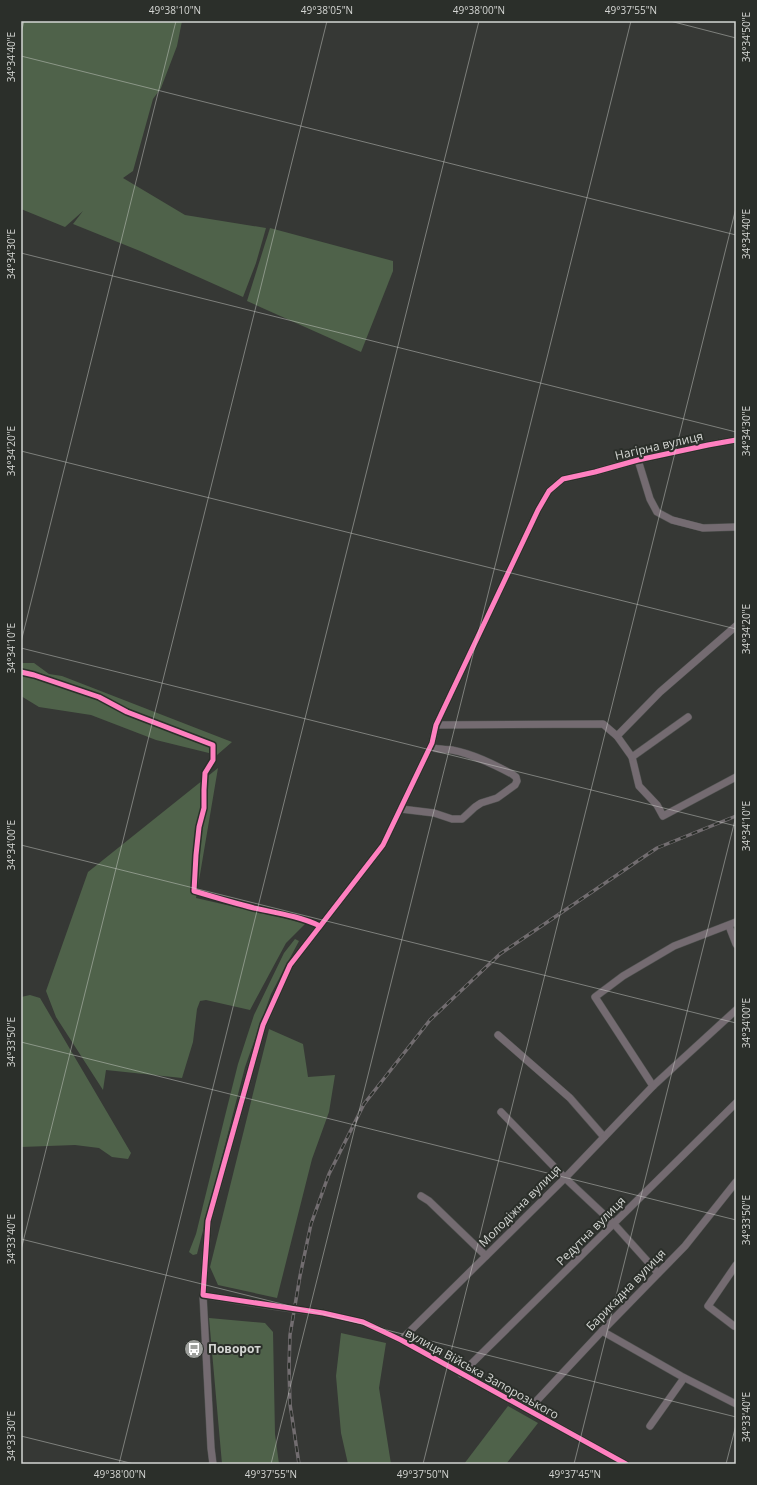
<svg xmlns="http://www.w3.org/2000/svg" width="757" height="1485" font-family="'Open Sans',sans-serif">
<rect width="100%" height="100%" fill="#363835"/>
<g fill="#4f624a">
<path d="M 21,21 L 182,21 L 177,46 L 161,88 L 153,99 L 133,171 L 123,178 L 185,215 L 266,228 L 256,263 L 243,297 L 140,251 L 73,224 L 83,211 L 65,227 L 21,209 Z"/>
<path d="M 270,228 L 393,261 L 393,271 L 361,352 L 247,301 Z"/>
<path d="M 21,663 L 34,663 L 49,674 L 62,676 L 232,742 L 217,755 L 156,740 L 91,715 L 39,707 L 21,696 Z"/>
<path d="M 218,768 L 196,898 L 306,923 L 286,943 L 250,1010 L 206,1000 L 200,1001 L 197,1009 L 193,1042 L 182,1078 L 106,1070 L 103,1090 L 56,1017 L 46,991 L 88,872 Z"/>
<path d="M 295,939 L 299,941 L 271,994 L 245,1067 L 197,1254 L 193,1255 L 189,1252 L 196,1234 L 224,1120 L 238,1064 L 254,1015 L 284,953 Z"/>
<path d="M 30,995 L 40,998 L 131,1153 L 128,1159 L 112,1157 L 99,1148 L 75,1145 L 21,1147 L 21,997 Z"/>
<path d="M 269,1029 L 303,1044 L 308,1077 L 335,1075 L 329,1112 L 312,1159 L 277,1298 L 218,1285 L 210,1267 Z"/>
<path d="M 209,1318 L 265,1323 L 273,1332 L 275,1434 L 279,1464 L 222,1464 Z"/>
<path d="M 341,1333 L 386,1343 L 379,1388 L 391,1464 L 348,1464 L 341,1433 L 336,1376 Z"/>
<path d="M 508,1406 L 538,1423 L 506,1464 L 464,1464 Z"/>
</g>
<g fill="none" stroke-linecap="round" stroke-linejoin="round">
<g stroke="#525452" stroke-width="8">
<g id="minor">
<path d="M 638,460 L 650,499 L 657,512 L 672,520 L 703,528 L 736,527"/>
<path d="M 436,725 L 603,724 L 617,736 L 632,757 L 639,786 L 657,805 L 663,816 L 736,777"/>
<path d="M 617,736 L 660,692 L 736,626"/>
<path d="M 632,757 L 688,717"/>
<path d="M 401,809 L 434,813 L 452,819 L 462,819 L 475,807 L 481,803 L 497,798 L 515,785 L 517,781 L 516,777 L 512,774 C 493,764 473,754 452,750 C 445,749 438,750 431,747"/>
<path d="M 729,926 L 736,944"/>
<path d="M 498,1035 L 570,1098 L 604,1137"/>
<path d="M 653,1086 L 595,997 L 623,976 L 674,946 L 736,922"/>
<path d="M 501,1112 L 565,1178 L 614,1224 L 658,1273"/>
<path d="M 421,1196 L 429,1201 L 486,1256"/>
<path d="M 203,1295 L 273,1306"/>
<path d="M 323,1313 L 363,1322 L 401,1340 L 626,1464"/>
<path d="M 734,1326 L 708,1306 L 736,1265"/>
<path d="M 602,1331 L 681,1376 L 736,1404"/>
<path d="M 401,1340 L 565,1178 L 653,1086 L 736,1010"/>
<path d="M 461,1374 L 736,1103"/>
<path d="M 528,1410 L 602,1331 L 685,1246 L 736,1182"/>
<path d="M 650,1426 L 684,1378"/>
<path d="M 213,1464 L 211,1448 L 203,1295 L 208,1221 L 263,1025 L 290,965 L 383,845 L 432,743 L 436,725 L 538,510 L 549,491 L 563,479 L 595,472 L 638,460 L 708,445 L 736,440"/>
</g>
</g>
<use href="#minor" stroke="#746b71" stroke-width="7"/>
<g stroke="#726d70" stroke-width="3.5">
<path id="rail" d="M 299,1464 L 290,1404 L 289,1367 L 290,1335 L 300,1276 L 311,1224 L 329,1174 L 364,1104 L 430,1020 L 500,954 L 657,848 L 736,816"/>
</g>
<use href="#rail" stroke="#2b2f2a" stroke-width="2" stroke-dasharray="6" stroke-linecap="butt"/>
<g stroke="#525452" stroke-width="8" stroke-linecap="butt">
<path id="minor-bridge" d="M 273,1306 L 323,1313"/>
</g>
<use href="#minor-bridge" stroke="#746b71" stroke-width="7"/>
<g stroke="#2b2f2a" stroke-width="8">
<g id="cycleway">
<path d="M 21,672 L 34,675 L 99,697 L 127,712 L 213,745 L 213,760 L 205,773 L 204,790 L 204,808 L 199,827 L 196,855 L 194,891 C 214,897 234,903 254,908 C 277,913 299,916 320,926"/>
<path d="M 626,1464 L 401,1340 L 363,1322 L 323,1313 L 203,1295 L 208,1221 L 263,1025 L 290,965 L 383,845 L 432,743 L 436,725 L 538,510 L 549,491 L 563,479 L 595,472 L 638,460 L 708,445 L 736,440"/>
</g>
</g>
<use href="#cycleway" stroke="#ff80c0" stroke-width="5"/>
</g>
<path fill="none" stroke="#d4d6d3" stroke-width="1" stroke-opacity="0.45" d="M 670,21 L 736,38M 21,33 L 24,21M 21,56 L 736,235M 21,253 L 736,432M 21,451 L 736,629M 21,642 L 176,21M 21,648 L 736,826M 21,845 L 736,1023M 21,1042 L 736,1220M 21,1239 L 736,1417M 21,1250 L 327,21M 21,1436 L 134,1464M 119,1464 L 479,21M 271,1464 L 631,21M 423,1464 L 736,208M 574,1464 L 736,816M 726,1464 L 736,1425"/>
<defs>
<g id="bus-disc" transform="scale(1)"><circle r="9.5" fill="#9d9f9c" stroke="#2b2f2a"/><path d="M-5-6H5V4H4V6H2V4H-2V6H-4V4H-5ZM-3.5-4V0h7V-4ZM-3.5 1.2v1.5H-2V1.2ZM2 1.2v1.5H3.5V1.2Z" fill="#fff"/></g>
</defs>
<g fill-rule="evenodd">
<use href="#bus-disc" x="194" y="1349"/>
</g>
<g text-anchor="middle" stroke-width="4" stroke-linejoin="round" paint-order="stroke">
<g font-size="12" fill="#d4d6d3" stroke="#2b2f2a">
<text transform="translate(659 446) rotate(-13)" y="4">Нагірна вулиця</text>
<text transform="translate(520 1206) rotate(-45)" y="4">Молодіжна вулиця</text>
<text transform="translate(591 1231) rotate(-45)" y="4">Редутна вулиця</text>
<text transform="translate(626 1290) rotate(-46)" y="4">Барикадна вулиця</text>
<text transform="translate(482 1374) rotate(29)" y="4">вулиця Війська Запорозького</text>
</g>
<g font-size="12" font-weight="bold" fill="#d4d6d3" stroke="#2b2f2a" text-anchor="start">
<text x="208" y="1353">Поворот</text>
</g>
</g>
<rect width="757" height="1485" fill="none" stroke="#2b2f2a" stroke-width="44"/>
<rect x="22" y="22" width="713" height="1441" fill="none" stroke="#d4d6d3" stroke-width="1.5"/>
<g font-size="10" text-anchor="middle" fill="#d4d6d3">
<text x="175" y="14">49°38'10"N</text>
<text x="327" y="14">49°38'05"N</text>
<text x="479" y="14">49°38'00"N</text>
<text x="631" y="14">49°37'55"N</text>
<text transform="translate(746 37) rotate(-90)" y="4">34°34'50"E</text>
<text transform="translate(11 57) rotate(-90)" y="4">34°34'40"E</text>
<text transform="translate(746 234) rotate(-90)" y="4">34°34'40"E</text>
<text transform="translate(11 254) rotate(-90)" y="4">34°34'30"E</text>
<text transform="translate(746 431) rotate(-90)" y="4">34°34'30"E</text>
<text transform="translate(11 451) rotate(-90)" y="4">34°34'20"E</text>
<text transform="translate(746 629) rotate(-90)" y="4">34°34'20"E</text>
<text transform="translate(11 648) rotate(-90)" y="4">34°34'10"E</text>
<text transform="translate(746 826) rotate(-90)" y="4">34°34'10"E</text>
<text transform="translate(11 845) rotate(-90)" y="4">34°34'00"E</text>
<text transform="translate(746 1023) rotate(-90)" y="4">34°34'00"E</text>
<text transform="translate(11 1042) rotate(-90)" y="4">34°33'50"E</text>
<text transform="translate(746 1220) rotate(-90)" y="4">34°33'50"E</text>
<text transform="translate(11 1239) rotate(-90)" y="4">34°33'40"E</text>
<text transform="translate(746 1417) rotate(-90)" y="4">34°33'40"E</text>
<text transform="translate(11 1436) rotate(-90)" y="4">34°33'30"E</text>
<text x="120" y="1478">49°38'00"N</text>
<text x="271" y="1478">49°37'55"N</text>
<text x="423" y="1478">49°37'50"N</text>
<text x="575" y="1478">49°37'45"N</text>
</g>
</svg>
